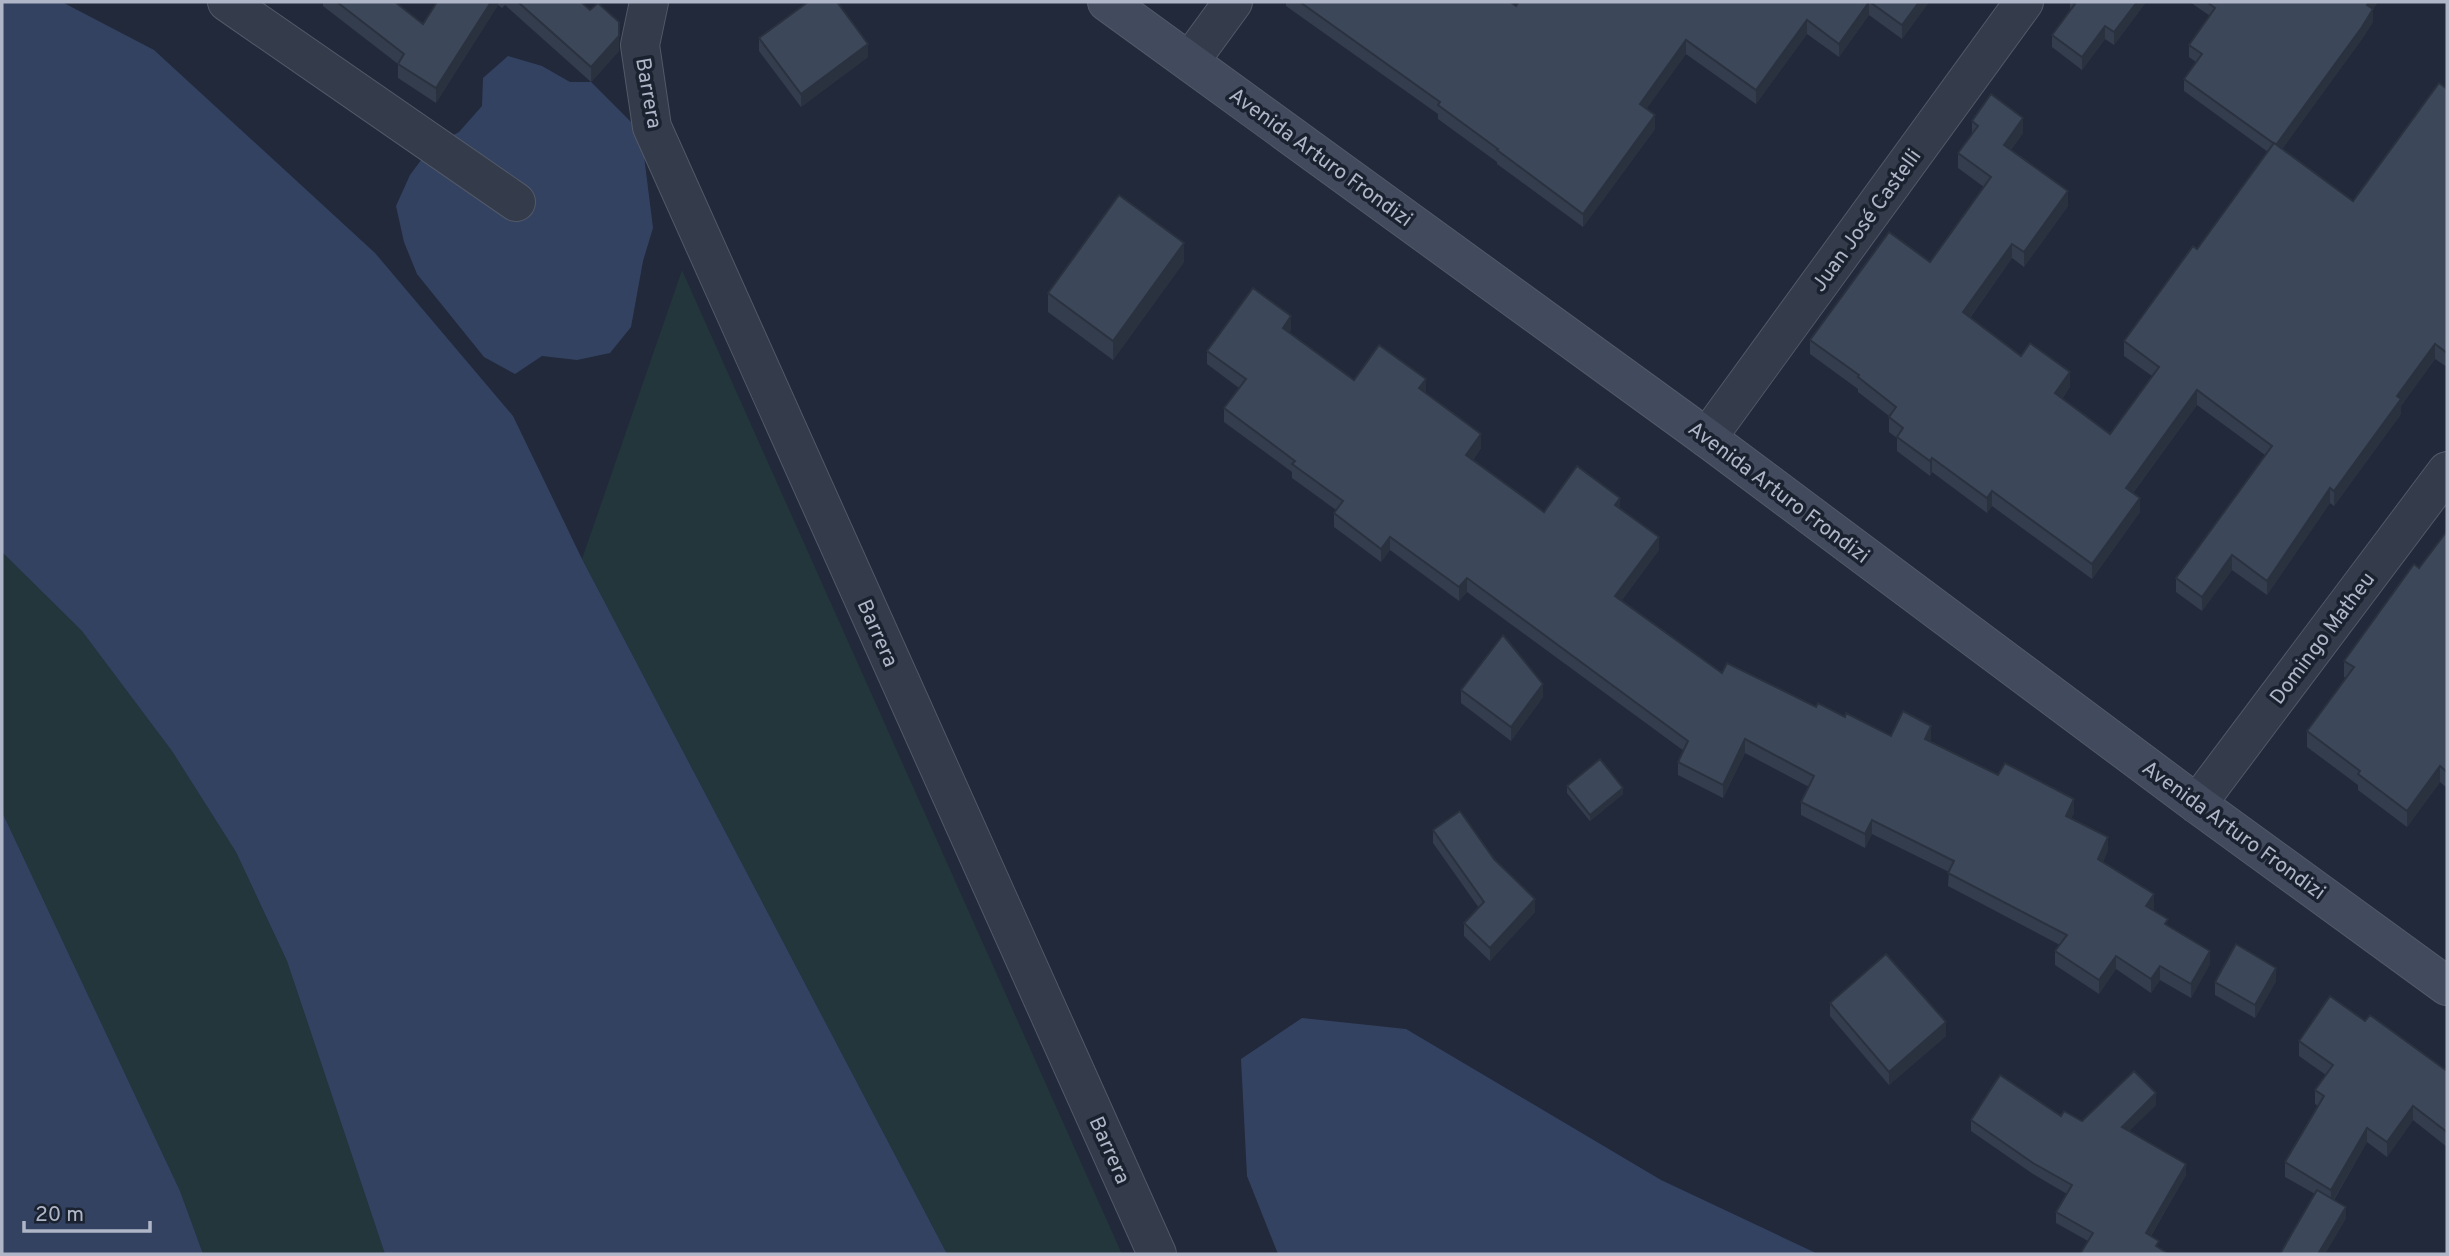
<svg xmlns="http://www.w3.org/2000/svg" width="2449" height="1256" font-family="Overpass,sans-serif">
<rect width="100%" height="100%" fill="#21293a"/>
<g fill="#23363b">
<path d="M 682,270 L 1122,1254 L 947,1254 L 582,559 Z"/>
<path d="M 2,552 L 82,631 L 172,751 L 236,852 L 287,961 L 385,1254 L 203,1254 L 180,1191 L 2,812 Z"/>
</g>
<g fill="#344262">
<path d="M 2,2 L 62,2 L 154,50 L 375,253 L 513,416 L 582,559 L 947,1254 L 385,1254 L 287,961 L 236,852 L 172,751 L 82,631 L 2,552 Z"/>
<path d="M 508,56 L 542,66 L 570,82 L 591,82 L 641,132 L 653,228 L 643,261 L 631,327 L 610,353 L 577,360 L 542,356 L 515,374 L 484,357 L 417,274 L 404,242 L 396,206 L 410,175 L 430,148 L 459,132 L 482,106 L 483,78 Z"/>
<path d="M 2,812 L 180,1191 L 203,1254 L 2,1254 Z"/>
<path d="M 1302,1018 L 1406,1029 L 1661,1180 L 1818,1254 L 1278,1254 L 1247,1176 L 1241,1059 Z"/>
</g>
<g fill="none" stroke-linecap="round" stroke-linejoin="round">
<g stroke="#525968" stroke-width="40">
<g id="street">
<path d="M 227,2 L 516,202"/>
<path d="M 649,2 L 640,45 L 652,127 L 1157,1254"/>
<path d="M 1190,61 L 1233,2"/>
<path d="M 1707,438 L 2024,2"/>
<path d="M 2197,804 L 2447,471"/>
</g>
</g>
<g stroke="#525968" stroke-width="40">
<path id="secondary" d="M 1107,2 L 1707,438 L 2197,804 L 2447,986"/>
</g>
<use href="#street" stroke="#343b4a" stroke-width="38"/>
<use href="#secondary" stroke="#424a5e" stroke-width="38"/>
</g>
<g fill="#343d4d">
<path d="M 323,2 L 395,2 L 423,24 L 437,2 L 581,2 L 619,51 L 591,82 L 505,5 L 502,8 L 498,5 L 436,103 L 398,78 L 398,64 L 323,6 Z"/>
<path d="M 1286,2 L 1510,2 L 1516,6 L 1519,2 L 1929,2 L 1902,39 L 1869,15 L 1839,57 L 1807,34 L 1756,104 L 1686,54 L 1646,109 L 1655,129 L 1583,227 L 1497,164 L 1497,162 L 1438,119 L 1438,114 L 1286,6 Z"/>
<path d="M 2070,2 L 2146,2 L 2114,45 L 2105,39 L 2082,70 L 2052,47 L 2052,35 L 2070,10 Z"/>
<path d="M 2190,2 L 2378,2 L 2373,9 L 2373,22 L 2362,39 L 2282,149 L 2353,201 L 2447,89 L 2447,367 L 2435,359 L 2401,406 L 2401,414 L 2334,506 L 2330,503 L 2267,595 L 2232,570 L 2202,611 L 2176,592 L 2176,578 L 2265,455 L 2197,405 L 2133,493 L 2140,512 L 2092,579 L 1992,506 L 1987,513 L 1932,472 L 1930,476 L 1897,451 L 1897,438 L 1889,432 L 1889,416 L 1858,392 L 1858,389 L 1810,354 L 1810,340 L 1930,262 L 1984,187 L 1958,168 L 1958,153 L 1972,134 L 1972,121 L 2023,133 L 2011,150 L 2068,206 L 2024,267 L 2012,258 L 1970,318 L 2021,356 L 2070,387 L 2062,399 L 2110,434 L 2152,376 L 2124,356 L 2124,341 L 2197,249 L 2268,152 L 2184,91 L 2184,79 L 2196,62 L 2189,57 L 2189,45 L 2210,16 Z"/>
<path d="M 759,38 L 868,57 L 801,107 L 759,51 Z"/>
<path d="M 1184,262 L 1113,360 L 1048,312 L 1048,293 Z"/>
<path d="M 1291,330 L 1289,333 L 1354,380 L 1426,393 L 1481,448 L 1473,460 L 1544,512 L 1620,509 L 1659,550 L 1622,600 L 1722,673 L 1845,717 L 1891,736 L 1931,739 L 1930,741 L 2074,813 L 2071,819 L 2108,850 L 2103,862 L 2154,908 L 2153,910 L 2168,926 L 2210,964 L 2191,998 L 2160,980 L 2151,993 L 2116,969 L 2099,994 L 2055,965 L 2055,951 L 2060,945 L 1948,886 L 1949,872 L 1872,834 L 1865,848 L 1801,815 L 1801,802 L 1809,787 L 1745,753 L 1723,798 L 1678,775 L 1678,762 L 1684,751 L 1467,592 L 1459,601 L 1390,550 L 1381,562 L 1334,527 L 1334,513 L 1336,510 L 1292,478 L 1292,472 L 1224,422 L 1224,408 L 1239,388 L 1207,364 L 1207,351 Z"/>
<path d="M 2447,531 L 2447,788 L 2440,782 L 2407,827 L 2358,790 L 2358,785 L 2307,747 L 2307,731 L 2346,678 L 2344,677 L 2344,661 L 2419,568 Z"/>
<path d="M 1461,690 L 1543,697 L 1511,741 L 1461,703 Z"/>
<path d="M 1567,786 L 1623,794 L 1590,821 L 1567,793 Z"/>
<path d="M 1433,830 L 1494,859 L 1535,912 L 1490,961 L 1464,936 L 1464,923 L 1479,908 L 1433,843 Z"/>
<path d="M 2276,981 L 2255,1018 L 2215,995 L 2215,982 Z"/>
<path d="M 1830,1003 L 1946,1036 L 1889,1085 L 1830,1016 Z"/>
<path d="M 2365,1021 L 2447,1071 L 2447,1147 L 2413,1120 L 2387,1157 L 2367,1142 L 2334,1200 L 2346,1218 L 2325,1254 L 2280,1254 L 2315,1194 L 2285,1177 L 2285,1162 L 2318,1106 L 2315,1104 L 2315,1090 L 2326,1075 L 2299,1056 L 2299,1041 Z"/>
<path d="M 2156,1105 L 2129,1131 L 2186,1175 L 2151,1236 L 2088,1241 L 2056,1223 L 2056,1212 L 2067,1194 L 2033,1174 L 1971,1131 L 1971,1120 L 2061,1116 L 2082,1121 Z"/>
</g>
<g fill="#2a323f">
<path d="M 491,2 L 498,2 L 498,5 L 436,103 L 436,88 Z"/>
<path d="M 1869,2 L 1869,15 L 1839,57 L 1839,44 Z"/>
<path d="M 1919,2 L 1929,2 L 1902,39 L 1902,25 Z"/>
<path d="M 2137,2 L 2146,2 L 2114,45 L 2114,32 Z"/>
<path d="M 2369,2 L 2378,2 L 2367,17 L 2367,5 Z"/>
<path d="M 2373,9 L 2373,22 L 2362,39 L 2276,158 L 2276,145 Z"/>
<path d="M 1807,20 L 1807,34 L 1756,104 L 1756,90 Z"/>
<path d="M 619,22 L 619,51 L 591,82 L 591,67 Z"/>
<path d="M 2105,26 L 2105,39 L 2082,70 L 2082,57 Z"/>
<path d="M 1686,40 L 1686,54 L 1640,118 L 1640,104 Z"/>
<path d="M 868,44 L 868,57 L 801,107 L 801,94 Z"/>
<path d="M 1655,115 L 1655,129 L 1583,227 L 1583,214 Z"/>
<path d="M 2023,118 L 2023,133 L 2004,160 L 2004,145 Z"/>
<path d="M 2068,191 L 2068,206 L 2024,267 L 2024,252 Z"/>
<path d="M 1184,243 L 1184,262 L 1113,360 L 1113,341 Z"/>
<path d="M 2012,244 L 2012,258 L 1963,327 L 1963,312 Z"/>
<path d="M 1291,316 L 1291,330 L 1283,342 L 1283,328 Z"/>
<path d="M 2435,344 L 2435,359 L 2401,406 L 2401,414 L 2334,506 L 2334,491 L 2397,396 Z"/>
<path d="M 2070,372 L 2070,387 L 2055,408 L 2055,393 Z"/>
<path d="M 1426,379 L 1426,393 L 1419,402 L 1419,388 Z"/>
<path d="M 2197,390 L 2197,405 L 2126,502 L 2126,488 Z"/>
<path d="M 1481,434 L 1481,448 L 1466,469 L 1466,455 Z"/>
<path d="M 1932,458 L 1932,472 L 1930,476 L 1930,461 Z"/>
<path d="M 2330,488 L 2330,503 L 2267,595 L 2267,581 Z"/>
<path d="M 1992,491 L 1992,506 L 1987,513 L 1987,498 Z"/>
<path d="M 1620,498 L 1620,512 L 1615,505 Z"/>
<path d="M 2140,498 L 2140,512 L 2092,579 L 2092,564 Z"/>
<path d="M 1390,537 L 1390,550 L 1381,562 L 1381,549 Z"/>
<path d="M 1659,537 L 1659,550 L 1615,609 L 1615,596 Z"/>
<path d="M 2232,555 L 2232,570 L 2202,611 L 2202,597 Z"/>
<path d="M 1467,578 L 1467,592 L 1459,601 L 1459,587 Z"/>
<path d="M 1543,684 L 1543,697 L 1511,741 L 1511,727 Z"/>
<path d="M 1931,726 L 1931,739 L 1925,752 L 1925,739 Z"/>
<path d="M 1745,739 L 1745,753 L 1723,798 L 1723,785 Z"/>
<path d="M 2440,766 L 2440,782 L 2407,827 L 2407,811 Z"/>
<path d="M 1623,788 L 1623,794 L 1590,821 L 1590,815 Z"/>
<path d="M 2074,799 L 2074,813 L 2066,830 L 2066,816 Z"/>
<path d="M 1872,820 L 1872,834 L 1865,848 L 1865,834 Z"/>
<path d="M 2108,837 L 2108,850 L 2098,873 L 2098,859 Z"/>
<path d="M 2154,894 L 2154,908 L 2146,919 L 2146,906 Z"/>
<path d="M 1535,899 L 1535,912 L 1490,961 L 1490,948 Z"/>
<path d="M 2210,951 L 2210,964 L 2191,998 L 2191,984 Z"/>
<path d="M 2116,956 L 2116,969 L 2099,994 L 2099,980 Z"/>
<path d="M 2160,966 L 2160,980 L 2151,993 L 2151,979 Z"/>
<path d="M 2276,968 L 2276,981 L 2255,1018 L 2255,1005 Z"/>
<path d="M 1946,1022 L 1946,1036 L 1889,1085 L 1889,1072 Z"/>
<path d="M 2156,1093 L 2156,1105 L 2122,1138 L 2122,1127 Z"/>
<path d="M 2413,1106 L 2413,1120 L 2387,1157 L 2387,1142 Z"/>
<path d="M 2367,1128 L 2367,1142 L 2331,1204 L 2331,1190 Z"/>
<path d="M 2186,1164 L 2186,1175 L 2146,1244 L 2146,1233 Z"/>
<path d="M 2346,1207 L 2346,1218 L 2325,1254 L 2318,1254 Z"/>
</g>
<g fill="#3c475a" stroke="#2a323f" stroke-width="2">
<path d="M 337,2 L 395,2 L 423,24 L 437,2 L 491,2 L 436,88 L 398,64 L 404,54 Z"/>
<path d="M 518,2 L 581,2 L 590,10 L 598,3 L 619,22 L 619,36 L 591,67 Z"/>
<path d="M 808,2 L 837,2 L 868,44 L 801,94 L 759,38 Z"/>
<path d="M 1300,2 L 1510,2 L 1516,6 L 1519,2 L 1869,2 L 1839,44 L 1807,20 L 1756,90 L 1686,40 L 1640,104 L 1655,115 L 1583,214 L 1497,150 L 1498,149 L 1438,105 L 1440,102 Z"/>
<path d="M 1870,2 L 1919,2 L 1902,25 Z"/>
<path d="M 2072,2 L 2137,2 L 2114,32 L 2105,26 L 2082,57 L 2052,35 L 2075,4 Z"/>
<path d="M 2207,2 L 2369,2 L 2367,5 L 2373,9 L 2362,27 L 2276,145 L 2184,79 L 2202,54 L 2189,45 L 2215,8 Z"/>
<path d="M 2439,83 L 2447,89 L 2447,353 L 2435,344 L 2397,396 L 2401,399 L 2334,491 L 2330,488 L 2267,581 L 2232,555 L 2202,597 L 2176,578 L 2272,446 L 2197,390 L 2126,488 L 2140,498 L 2092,564 L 1992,491 L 1987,498 L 1932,458 L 1930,461 L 1897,437 L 1903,428 L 1889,417 L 1896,407 L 1858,377 L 1859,375 L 1810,340 L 1889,232 L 1930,262 L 1991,177 L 1958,153 L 1978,126 L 1972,121 L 1991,94 L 2023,118 L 2004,145 L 2068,191 L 2024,252 L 2012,244 L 1963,312 L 2021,356 L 2030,343 L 2070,372 L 2055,393 L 2110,434 L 2159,367 L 2124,341 L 2193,246 L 2197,249 L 2274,143 L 2353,201 Z"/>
<path d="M 1119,195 L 1184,243 L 1113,341 L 1048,293 Z"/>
<path d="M 1253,288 L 1291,316 L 1283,328 L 1354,380 L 1379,345 L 1426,379 L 1419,388 L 1481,434 L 1466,455 L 1544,512 L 1577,466 L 1620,498 L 1615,505 L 1659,537 L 1615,596 L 1722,673 L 1727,663 L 1816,707 L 1818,703 L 1845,717 L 1846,713 L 1891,736 L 1903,711 L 1931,726 L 1925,739 L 1998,775 L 2005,763 L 2074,799 L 2066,816 L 2108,837 L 2098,859 L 2154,894 L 2146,906 L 2168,919 L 2165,924 L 2210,951 L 2191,984 L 2160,966 L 2151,979 L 2116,956 L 2099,980 L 2055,951 L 2067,935 L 1948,873 L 1954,861 L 1872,820 L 1865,834 L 1801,802 L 1814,776 L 1745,739 L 1723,785 L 1678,762 L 1688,741 L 1467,578 L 1459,587 L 1390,537 L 1381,549 L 1334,513 L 1343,501 L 1292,464 L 1295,461 L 1224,408 L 1246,379 L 1207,351 Z"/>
<path d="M 2447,531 L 2447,772 L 2440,766 L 2407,811 L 2358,774 L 2360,771 L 2307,731 L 2354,667 L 2344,661 L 2414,564 L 2419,568 Z"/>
<path d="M 1503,635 L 1543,684 L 1511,727 L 1461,690 Z"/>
<path d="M 1600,759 L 1623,788 L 1590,815 L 1567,786 Z"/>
<path d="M 1460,811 L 1494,859 L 1535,899 L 1490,948 L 1464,923 L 1484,902 L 1433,830 Z"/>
<path d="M 2236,944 L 2276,968 L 2255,1005 L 2215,982 Z"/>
<path d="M 1886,954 L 1946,1022 L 1889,1072 L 1830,1003 Z"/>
<path d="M 2330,996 L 2365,1021 L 2370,1015 L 2447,1071 L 2447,1132 L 2413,1106 L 2387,1142 L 2367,1128 L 2331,1190 L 2285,1162 L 2324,1096 L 2315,1090 L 2333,1065 L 2299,1041 Z"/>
<path d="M 2134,1071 L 2156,1093 L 2122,1127 L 2186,1164 L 2146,1233 L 2159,1241 L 2156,1246 L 2169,1254 L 2080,1254 L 2093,1233 L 2056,1212 L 2072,1185 L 2033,1163 L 1971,1120 L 2000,1075 L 2061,1116 L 2064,1111 L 2082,1121 Z"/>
<path d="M 2317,1190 L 2346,1207 L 2318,1254 L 2280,1254 Z"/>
</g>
<g text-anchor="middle" stroke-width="7" stroke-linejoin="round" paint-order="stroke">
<g font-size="21" fill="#afb6c7" stroke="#1a212f">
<text transform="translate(649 93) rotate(80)" y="7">Barrera</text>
<text transform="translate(1321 157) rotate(36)" y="7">Avenida Arturo Frondizi</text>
<text transform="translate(1866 220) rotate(-54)" y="7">Juan José Castelli</text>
<text transform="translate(1779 492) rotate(37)" y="7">Avenida Arturo Frondizi</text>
<text transform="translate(878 633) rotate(66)" y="7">Barrera</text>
<text transform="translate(2322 638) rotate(-53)" y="7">Domingo Matheu</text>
<text transform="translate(2234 830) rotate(36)" y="7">Avenida Arturo Frondizi</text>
<text transform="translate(1110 1150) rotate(66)" y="7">Barrera</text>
</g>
</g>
<rect width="2449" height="1256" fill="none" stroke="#afb6c7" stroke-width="7"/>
<path d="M24 1221v10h126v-10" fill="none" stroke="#afb6c7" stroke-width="3.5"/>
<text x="35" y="1221" font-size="21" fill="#afb6c7" stroke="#1a212f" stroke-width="5" paint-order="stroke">20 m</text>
</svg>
